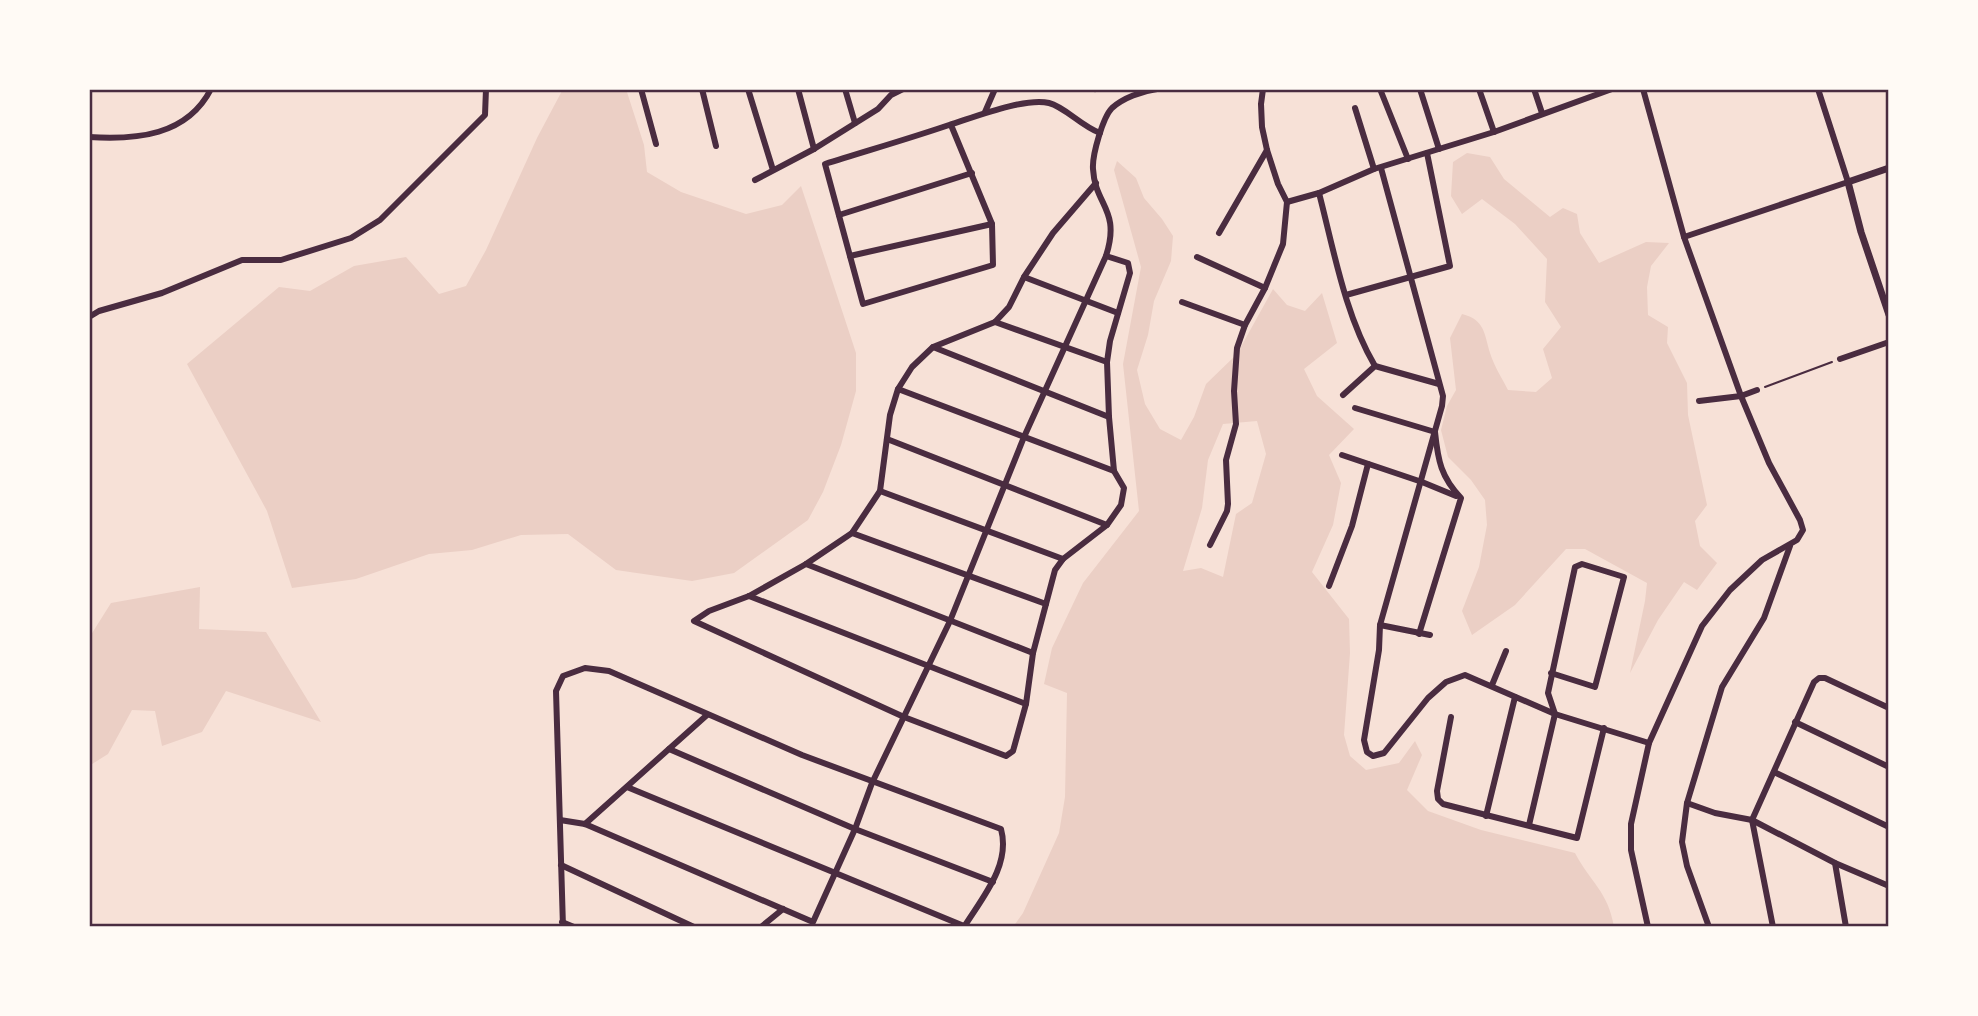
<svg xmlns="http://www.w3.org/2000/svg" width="1978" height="1016" font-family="Mulish,sans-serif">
<rect width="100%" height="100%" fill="#f7e1d7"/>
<g fill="#ebcfc5" fill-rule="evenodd">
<path d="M 563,89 L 626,89 L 644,145 L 647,172 L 681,192 L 746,214 L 782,205 L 801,186 L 856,353 L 856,391 L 841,445 L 823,492 L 808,520 L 734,573 L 692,581 L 616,570 L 568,534 L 521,535 L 472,550 L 429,554 L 356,579 L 292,588 L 267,511 L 187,364 L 279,287 L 310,291 L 354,266 L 406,257 L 439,294 L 466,286 L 486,250 L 537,138 Z"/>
<path d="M 1467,153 L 1490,157 L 1504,179 L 1550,217 L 1563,208 L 1577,214 L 1580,233 L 1599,263 L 1646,242 L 1669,243 L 1651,266 L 1647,287 L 1648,315 L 1668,327 L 1667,343 L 1687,383 L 1688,415 L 1707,505 L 1695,521 L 1700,546 L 1717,563 L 1697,590 L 1684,582 L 1658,620 L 1630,673 L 1645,601 L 1647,583 L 1585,549 L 1566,549 L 1515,605 L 1472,635 L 1462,611 L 1479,567 L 1487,525 L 1485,500 L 1471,480 L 1448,457 L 1441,430 L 1447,406 L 1456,390 L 1450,338 L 1462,314 C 1485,320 1484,333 1490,353 C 1494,366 1502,378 1508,390 L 1536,392 L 1552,378 L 1543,349 L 1561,327 L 1545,302 L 1547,259 L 1515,224 L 1482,199 L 1462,214 L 1451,196 L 1453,162 Z"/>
<path d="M 1117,161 L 1136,178 L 1144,198 L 1162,219 L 1173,236 L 1171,261 L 1154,301 L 1148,335 L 1137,370 L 1145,404 L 1160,429 L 1181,440 L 1194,417 L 1206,384 L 1237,354 L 1273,289 L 1287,305 L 1305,311 L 1322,293 L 1337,343 L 1304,369 L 1317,396 L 1354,429 L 1329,455 L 1341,483 L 1333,525 L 1312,572 L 1349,619 L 1350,653 L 1344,735 L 1350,756 L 1366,770 L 1399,763 L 1415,741 L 1422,755 L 1407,790 L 1428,811 L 1481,830 L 1575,853 C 1590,882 1608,891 1614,927 L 1013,927 L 1023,913 L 1059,833 L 1065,797 L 1067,693 L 1044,684 L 1052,648 L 1083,583 L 1139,511 L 1123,364 L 1141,267 L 1114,170 ZM 1257,421 L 1266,454 L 1252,503 L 1236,514 L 1223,577 L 1201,568 L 1183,571 L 1202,508 L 1208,460 L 1223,424 Z"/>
<path d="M 200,587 L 199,629 L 266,632 L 321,722 L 226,691 L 202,732 L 162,746 L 155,711 L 132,710 L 108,754 L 89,766 L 89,638 L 111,603 Z"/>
</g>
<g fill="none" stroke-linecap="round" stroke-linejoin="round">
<path stroke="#4a2c40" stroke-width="2" d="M 1765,387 L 1832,362"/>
<path stroke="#4a2c40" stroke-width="4.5" d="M 1095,89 L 1095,90"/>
<g stroke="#4a2c40" stroke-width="6">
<path d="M 641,89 L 656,144"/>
<path d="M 702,89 L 716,146"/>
<path d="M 748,89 L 773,170"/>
<path d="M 798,89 L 814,149"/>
<path d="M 845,89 L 855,123"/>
<path d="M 1380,89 L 1408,159"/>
<path d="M 1420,89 L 1439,149"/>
<path d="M 1479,89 L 1494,132"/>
<path d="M 1534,89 L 1542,113"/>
<path d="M 1643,89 L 1684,237 L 1741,396 L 1769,463 L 1800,520 L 1803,530 L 1797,540 L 1762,560 L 1730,590 L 1702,626 L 1649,743 L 1631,824 L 1631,850 L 1648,927"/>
<path d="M 1355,108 L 1374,169"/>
<path d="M 985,112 L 995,89"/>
<path d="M 951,125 L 992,224 L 993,265 L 863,304 L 825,164 C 866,151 908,139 949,125 C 972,118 1025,97 1049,103 C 1065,107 1081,126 1100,133"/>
<path d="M 89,137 C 136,140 187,136 211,89"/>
<path d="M 1381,168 L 1443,396 L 1442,406 L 1380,625 L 1379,650 L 1364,740 L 1367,752 L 1373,756 L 1384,753 L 1428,698 L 1446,682 L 1465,675 L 1555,714 L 1649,743"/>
<path d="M 755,180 L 814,149 L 878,109 L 891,95 L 903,89"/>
<path d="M 1096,183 L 1053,233 L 1024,277 L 1009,307 L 995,322 L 933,347 L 912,367 L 898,389 L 890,415 L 880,491 L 852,533 L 806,564 L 749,596 L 709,611 L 694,621 L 904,717 L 1006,756 L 1013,751 L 1026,704 L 1033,653 L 1055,570 L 1063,559 L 1107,525 L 1121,505 L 1124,488 L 1114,471 L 1109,417 L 1107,362 L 1110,341 L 1130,273 L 1128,263 L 1106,256"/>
<path d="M 1319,193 C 1334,251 1345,315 1375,366"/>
<path d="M 1287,202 L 1319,193 L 1374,169 L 1494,132 L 1612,89"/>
<path d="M 839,215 L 972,173"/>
<path d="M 1219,233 L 1267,150"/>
<path d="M 1684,237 L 1848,182 L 1818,89"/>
<path d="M 850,256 L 992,224"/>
<path d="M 1197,257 L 1265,288"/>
<path d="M 1024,277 L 1118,313"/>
<path d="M 1346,295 L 1450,266 L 1427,153"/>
<path d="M 1182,302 L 1245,325"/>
<path d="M 89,317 L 99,311 L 162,293 L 242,260 L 281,260 L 351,238 L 380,220 L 485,115 L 486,89"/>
<path d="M 995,322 L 1107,362"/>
<path d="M 933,347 L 1109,417"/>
<path d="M 1840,359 L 1889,342"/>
<path d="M 898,389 L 1114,471"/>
<path d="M 1343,395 L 1375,366 L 1439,384"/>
<path d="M 1699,401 L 1741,396 L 1757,390"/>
<path d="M 1355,408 L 1435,432 C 1438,461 1441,477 1461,498 L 1419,634"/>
<path d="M 887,439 L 1107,525"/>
<path d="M 1342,455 L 1422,482 L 1456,496"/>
<path d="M 880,491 L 1063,559"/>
<path d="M 852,533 L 1046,604"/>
<path d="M 1210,545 L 1227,511 L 1228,504 L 1226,460 L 1236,424 L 1234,391 L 1237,348 L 1245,325 L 1265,288 L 1283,244 L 1287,202 L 1278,184 L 1267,150 L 1262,127 L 1261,104 L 1263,89"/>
<path d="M 806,564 L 1033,653"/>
<path d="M 1329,586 L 1352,526 L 1368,464"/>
<path d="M 749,596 L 1026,704"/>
<path d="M 1380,625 L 1430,635"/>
<path d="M 1492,685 L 1506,651"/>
<path d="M 1451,717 L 1437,791 L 1438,799 L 1443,804 L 1577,838 L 1604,728"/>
<path d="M 1795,722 L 1889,767"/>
<path d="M 669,749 L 855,829 L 993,882"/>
<path d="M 1774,772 L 1889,827"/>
<path d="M 627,787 L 964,926"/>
<path d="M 1687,803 L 1715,813 L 1752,820 L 1835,863 L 1889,886"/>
<path d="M 1486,816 L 1515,697"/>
<path d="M 560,820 L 585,824 L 813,922 L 855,829 L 872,783 L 950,621 L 1024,437 L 1106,256 C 1121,209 1095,206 1093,169 C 1092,155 1103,117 1112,108 C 1123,98 1142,91 1157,89"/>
<path d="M 585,824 L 707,715"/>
<path d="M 1529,825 L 1555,714 L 1548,693 L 1575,567 L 1582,564 L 1624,577 L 1595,687 L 1551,673"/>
<path d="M 1835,863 L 1846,927"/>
<path d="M 561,865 L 694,927"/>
<path d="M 562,922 L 574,927"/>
<path d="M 563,927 L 556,691 L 563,676 L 585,668 L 609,671 L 802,755 L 1001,829 C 1011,865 982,898 964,927"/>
<path d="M 761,927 L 783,909"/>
<path d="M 1709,927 L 1687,866 L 1682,842 L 1687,803 L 1722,687 L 1764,618 L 1790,546"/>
<path d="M 1773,927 L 1752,820 L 1814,682 L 1819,678 L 1825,678 L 1889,708"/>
</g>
<path stroke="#4a2c40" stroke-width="7" d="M 1889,168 L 1848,182 L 1861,232 L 1889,315"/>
</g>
<rect width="1978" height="1016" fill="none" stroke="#fffaf5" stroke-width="182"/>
<rect x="91" y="91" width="1796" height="834" fill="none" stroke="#4a2c40" stroke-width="2.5"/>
</svg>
